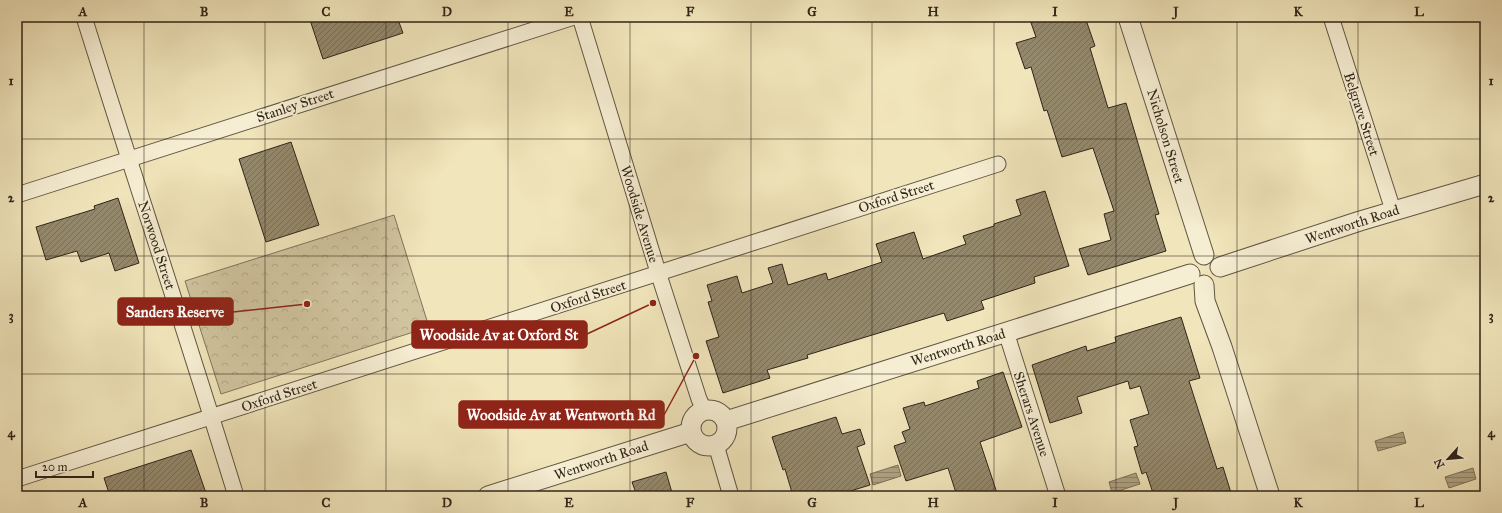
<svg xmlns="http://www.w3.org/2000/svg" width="1502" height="513" font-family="'IM FELL Great Primer',serif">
<defs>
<pattern id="forest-crowns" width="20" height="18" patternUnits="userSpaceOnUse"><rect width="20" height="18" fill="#d0c49f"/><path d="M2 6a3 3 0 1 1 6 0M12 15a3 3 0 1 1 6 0" fill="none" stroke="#b3a888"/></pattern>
<pattern id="water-rules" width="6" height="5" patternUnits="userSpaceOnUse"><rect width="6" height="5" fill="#afa484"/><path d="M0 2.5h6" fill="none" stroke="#8f856b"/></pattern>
<pattern id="building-hatch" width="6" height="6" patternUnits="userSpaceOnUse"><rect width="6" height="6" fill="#94896d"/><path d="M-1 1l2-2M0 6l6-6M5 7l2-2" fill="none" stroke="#797059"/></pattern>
</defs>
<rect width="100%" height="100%" fill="#f1e5bb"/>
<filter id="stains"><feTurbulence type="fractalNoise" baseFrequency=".005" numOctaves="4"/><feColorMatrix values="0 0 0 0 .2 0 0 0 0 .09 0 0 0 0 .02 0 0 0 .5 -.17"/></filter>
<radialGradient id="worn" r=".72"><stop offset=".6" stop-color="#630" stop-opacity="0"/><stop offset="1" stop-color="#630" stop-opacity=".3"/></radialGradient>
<path fill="url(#forest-crowns)" stroke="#80745c" d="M 394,215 L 429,327 L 221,394 L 185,281 Z"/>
<g fill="url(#water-rules)" stroke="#7c7159">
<path d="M 1403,432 L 1406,443 L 1378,451 L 1375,441 Z"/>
<path d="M 898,465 L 901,476 L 873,485 L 870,474 Z"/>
<path d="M 1473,468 L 1476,479 L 1449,488 L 1445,477 Z"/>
<path d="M 1136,473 L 1140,484 L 1112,493 L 1109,482 Z"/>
</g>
<g fill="url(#building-hatch)" stroke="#2f2519">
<path d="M 309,17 L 397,17 L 403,33 L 323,59 Z"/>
<path d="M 1029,17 L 1085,17 L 1095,46 L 1090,48 L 1108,108 L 1126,103 L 1159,214 L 1155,215 L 1166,251 L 1088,275 L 1079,249 L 1111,240 L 1104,214 L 1114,211 L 1093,148 L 1062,157 L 1047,110 L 1044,111 L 1031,67 L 1025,69 L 1016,43 L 1036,37 Z"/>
<path d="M 291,142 L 319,225 L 266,242 L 239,159 Z"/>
<path d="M 1045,191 L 1069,266 L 1034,277 L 1035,283 L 981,301 L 984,309 L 947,321 L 944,313 L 807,355 L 808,358 L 767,370 L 770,378 L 723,393 L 706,341 L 719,337 L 708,302 L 712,301 L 707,285 L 737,276 L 742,293 L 773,283 L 768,268 L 782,264 L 788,285 L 826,273 L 828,280 L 882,262 L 876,244 L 914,232 L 923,259 L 966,244 L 963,236 L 994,226 L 994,224 L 1021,215 L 1016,200 Z"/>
<path d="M 118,198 L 139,263 L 115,271 L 109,253 L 81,262 L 77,251 L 46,260 L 36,227 L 95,209 L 94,206 Z"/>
<path d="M 1181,317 L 1200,378 L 1189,381 L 1217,469 L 1223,467 L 1232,496 L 1154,496 L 1146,472 L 1142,474 L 1134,447 L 1138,446 L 1130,420 L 1149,414 L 1140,386 L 1130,389 L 1128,381 L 1077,397 L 1082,413 L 1050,423 L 1032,365 L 1086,346 L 1087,351 L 1116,342 L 1115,337 Z"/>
<path d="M 1003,372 L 1022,427 L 980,442 L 998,496 L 957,496 L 948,468 L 906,481 L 894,446 L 906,442 L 902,432 L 910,429 L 903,408 L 924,402 L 925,406 L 979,388 L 977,381 Z"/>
<path d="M 836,417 L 842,434 L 860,429 L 865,444 L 857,447 L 870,485 L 834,496 L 793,496 L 785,469 L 783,470 L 772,437 Z"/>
<path d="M 191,450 L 207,496 L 110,496 L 104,478 Z"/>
<path d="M 666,472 L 673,496 L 637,496 L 632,482 Z"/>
</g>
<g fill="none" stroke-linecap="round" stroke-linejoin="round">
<g stroke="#605542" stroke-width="17">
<g id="minor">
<path d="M 84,17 C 134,177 187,336 236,496"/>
<path d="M 580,17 L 658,272 L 699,399 L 704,410"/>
<path d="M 1331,17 L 1393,210"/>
<path d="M 17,195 L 574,17"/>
<path d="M 1006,332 L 1058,496"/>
<path d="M 716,445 L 731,496"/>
<path d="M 17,479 L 998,164"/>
</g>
</g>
<g stroke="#605542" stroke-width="21">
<g id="tertiary">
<path d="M 1128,17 L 1204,255"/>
<path d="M 1220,267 L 1360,221 L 1485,184"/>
<path d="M 1204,285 L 1205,301 L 1222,347 L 1270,496"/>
<circle cx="709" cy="428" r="18"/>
<path d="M 726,421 L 1190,274"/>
<path d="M 488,496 L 691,432"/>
</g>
</g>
<use href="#minor" stroke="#f6eed3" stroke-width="15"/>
<use href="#tertiary" stroke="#f6eed3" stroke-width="19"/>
</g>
<path fill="none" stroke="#2f2519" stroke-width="1" stroke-opacity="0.55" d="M 144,17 L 144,496M 265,17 L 265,496M 386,17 L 386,496M 508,17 L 508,496M 630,17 L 630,496M 751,17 L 751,496M 872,17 L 872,496M 994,17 L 994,496M 1116,17 L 1116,496M 1237,17 L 1237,496M 1358,17 L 1358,496M 17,139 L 1485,139M 17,256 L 1485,256M 17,374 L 1485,374"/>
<g text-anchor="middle" stroke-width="4" stroke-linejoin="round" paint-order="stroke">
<g font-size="14" fill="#2f2519" stroke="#f6eed3">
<text transform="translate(295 105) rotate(-18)" y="5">Stanley Street</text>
<text transform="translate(1362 114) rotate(72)" y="5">Belgrave Street</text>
<text transform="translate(1166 136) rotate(73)" y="5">Nicholson Street</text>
<text transform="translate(896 196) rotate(-18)" y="5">Oxford Street</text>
<text transform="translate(640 214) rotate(73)" y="5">Woodside Avenue</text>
<text transform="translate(1352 224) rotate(-18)" y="5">Wentworth Road</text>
<text transform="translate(157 245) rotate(72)" y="5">Norwood Street</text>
<text transform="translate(588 296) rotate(-18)" y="5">Oxford Street</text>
<text transform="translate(958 347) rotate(-17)" y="5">Wentworth Road</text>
<text transform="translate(279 395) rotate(-18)" y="5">Oxford Street</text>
<text transform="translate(1032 414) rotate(72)" y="5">Sherars Avenue</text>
<text transform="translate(601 460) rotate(-18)" y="5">Wentworth Road</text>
</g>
</g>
<path fill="none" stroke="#8f2418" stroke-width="1.5" d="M307 304L233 312M653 303L587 334M696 356L664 415"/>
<g fill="#8f2418" stroke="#f6eed3" stroke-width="1.5">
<circle cx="307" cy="304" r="4"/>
<circle cx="653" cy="303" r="4"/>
<circle cx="696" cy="356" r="4"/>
</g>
<g fill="#8f2418" stroke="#8f2418" stroke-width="1.5">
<rect x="118" y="298" width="115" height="27" rx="4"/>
<rect x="412" y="321" width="175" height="27" rx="4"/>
<rect x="459" y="401" width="205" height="27" rx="4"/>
</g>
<g font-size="15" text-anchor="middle" font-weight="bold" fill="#fff">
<text x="175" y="317">Sanders Reserve</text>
<text x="499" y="340">Woodside Av at Oxford St</text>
<text x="561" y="420">Woodside Av at Wentworth Rd</text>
</g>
<rect width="1502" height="513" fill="none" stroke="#f1e5bb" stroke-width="44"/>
<g transform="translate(1448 459) rotate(243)" stroke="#f6eed3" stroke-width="3" paint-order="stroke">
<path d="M0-3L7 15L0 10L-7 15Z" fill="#2f2519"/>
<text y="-6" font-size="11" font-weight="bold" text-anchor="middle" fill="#2f2519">N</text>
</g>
<path d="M36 471v6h57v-6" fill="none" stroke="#2f2519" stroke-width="2"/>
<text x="42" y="471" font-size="12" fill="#2f2519" stroke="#f6eed3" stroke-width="3" paint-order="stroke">20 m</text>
<rect x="22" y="22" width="1458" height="469" fill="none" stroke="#2f2519" stroke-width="1.5"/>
<g font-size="13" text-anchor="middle" font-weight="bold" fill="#2f2519">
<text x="83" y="16">A</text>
<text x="204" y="16">B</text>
<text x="326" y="16">C</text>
<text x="447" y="16">D</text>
<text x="569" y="16">E</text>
<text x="690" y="16">F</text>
<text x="812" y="16">G</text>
<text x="933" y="16">H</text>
<text x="1055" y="16">I</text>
<text x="1176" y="16">J</text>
<text x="1298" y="16">K</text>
<text x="1419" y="16">L</text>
<text x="11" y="85">1</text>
<text x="1491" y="85">1</text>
<text x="11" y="202">2</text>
<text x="1491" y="202">2</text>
<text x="11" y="320">3</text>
<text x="1491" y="320">3</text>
<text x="11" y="437">4</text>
<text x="1491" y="437">4</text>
<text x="83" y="507">A</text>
<text x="204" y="507">B</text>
<text x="326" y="507">C</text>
<text x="447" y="507">D</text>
<text x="569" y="507">E</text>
<text x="690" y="507">F</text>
<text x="812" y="507">G</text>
<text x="933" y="507">H</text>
<text x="1055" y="507">I</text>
<text x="1176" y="507">J</text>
<text x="1298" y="507">K</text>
<text x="1419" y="507">L</text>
</g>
<rect width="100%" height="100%" filter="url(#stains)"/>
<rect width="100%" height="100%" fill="url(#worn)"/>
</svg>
